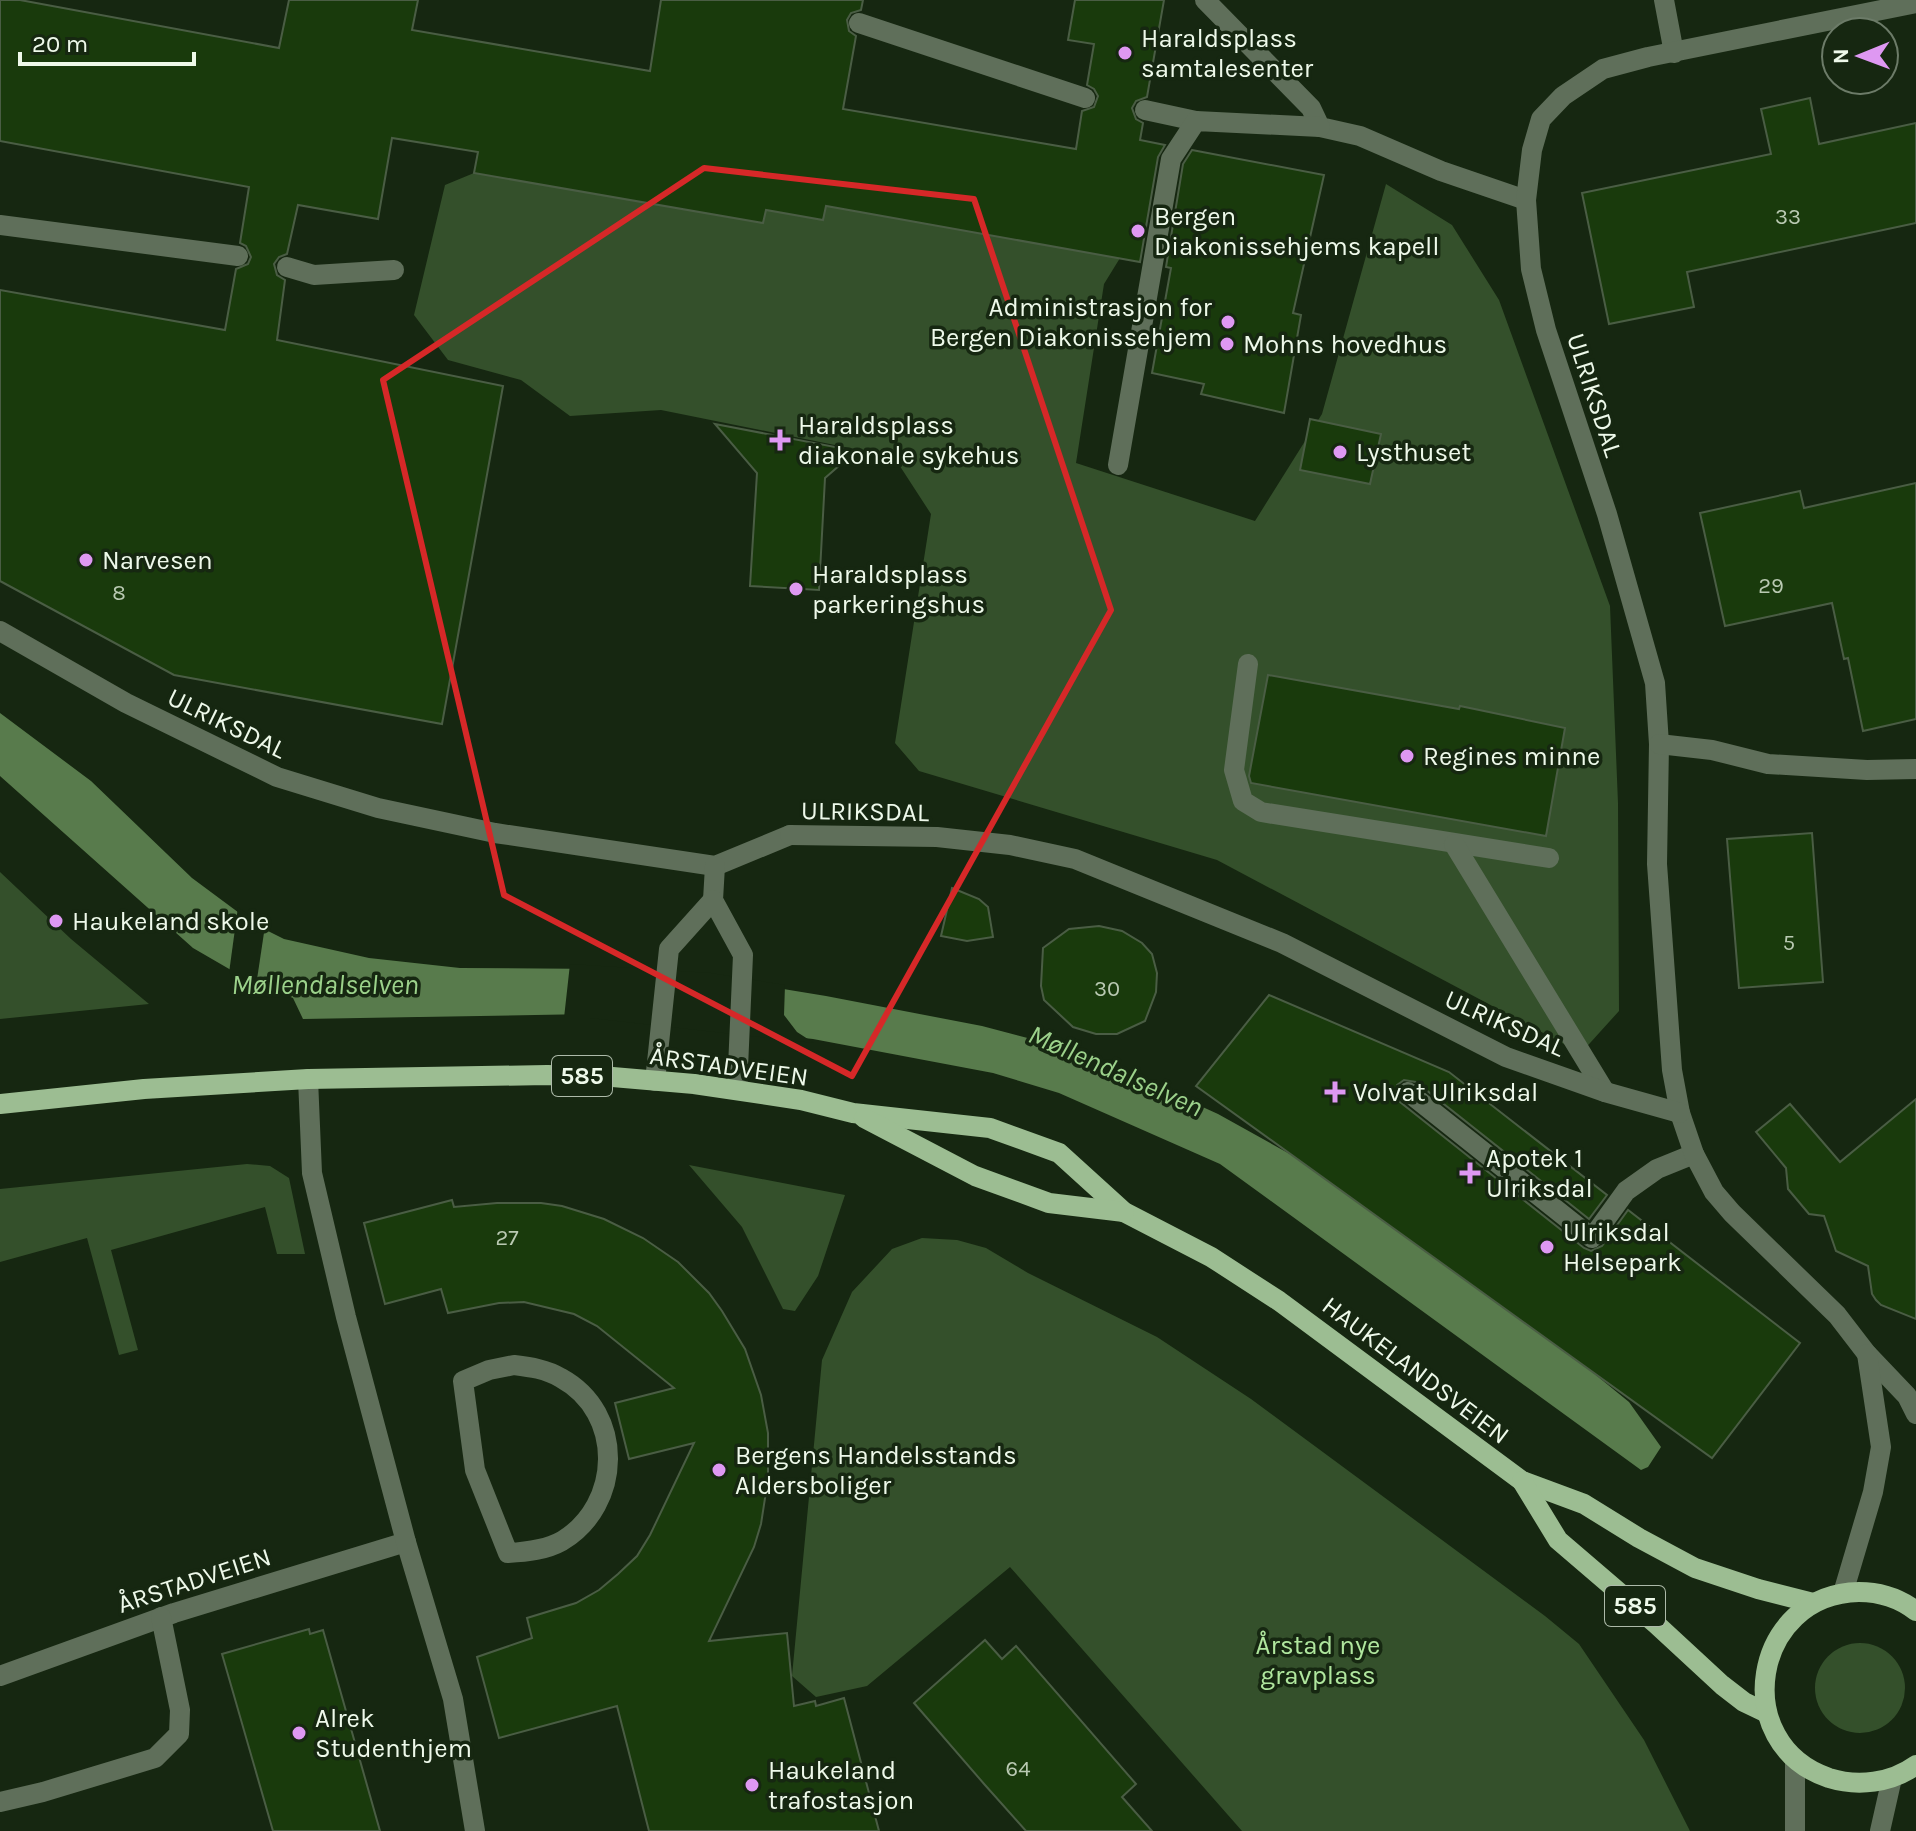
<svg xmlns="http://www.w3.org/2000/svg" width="1916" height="1831" font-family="Karla,sans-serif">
<rect width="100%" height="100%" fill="#162711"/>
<g fill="#34502b">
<path d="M 474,173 L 766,210 L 823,220 L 826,206 L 1120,258 L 1104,284 L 1076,463 L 1255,521 L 1322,414 L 1386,184 L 1452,225 L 1499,300 L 1610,606 L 1618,803 L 1619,1011 L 1581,1053 L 1217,860 L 919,771 L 895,743 L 931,514 L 894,457 L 661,410 L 570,416 L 521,380 L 448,360 L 414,315 L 445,185 Z"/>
<path d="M 0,872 L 71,939 L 149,1004 L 0,1019 Z"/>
<path d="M 247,1164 L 270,1166 L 289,1178 L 305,1254 L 277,1254 L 265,1207 L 111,1250 L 138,1350 L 119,1355 L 87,1238 L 0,1262 L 0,1189 Z"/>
<path d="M 689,1165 L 845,1195 L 818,1276 L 795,1311 L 783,1309 L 742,1227 Z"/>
<path d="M 922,1238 L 957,1240 L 986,1248 L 1028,1273 L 1157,1337 L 1251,1399 L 1545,1616 L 1579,1644 L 1644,1740 L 1690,1831 L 1242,1831 L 1010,1567 L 867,1686 L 816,1697 L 792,1676 L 822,1360 L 852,1292 L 892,1249 Z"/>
<circle cx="1860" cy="1688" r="45"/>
</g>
<path fill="#587b4c" d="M 0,713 L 91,781 L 192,878 L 254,924 L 284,939 L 369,958 L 460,968 L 604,969 L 710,977 L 826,996 L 982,1026 L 1043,1042 L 1174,1094 L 1218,1114 L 1342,1183 L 1537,1327 L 1629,1402 L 1661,1447 L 1648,1467 L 1641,1470 L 1220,1164 L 1059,1093 L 993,1073 L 813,1039 L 590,1014 L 303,1019 L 293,998 L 243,977 L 193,948 L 0,776 Z"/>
<g fill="#162711">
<path d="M 238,907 L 265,926 L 256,986 L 229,973 Z"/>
<path d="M 570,964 L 711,973 L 785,985 L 784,1015 L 797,1032 L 814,1043 L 590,1018 L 564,1018 Z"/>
</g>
<g fill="#193a0c" stroke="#4a5d44" stroke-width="2">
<path d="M 0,0 L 20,0 L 279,48 L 289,0 L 418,0 L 412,30 L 650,71 L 661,0 L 863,0 L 861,10 L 851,13 L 847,20 L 849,31 L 856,36 L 843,109 L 1076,149 L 1082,111 L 1094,107 L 1098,96 L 1094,89 L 1087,85 L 1094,44 L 1068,40 L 1075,0 L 1164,0 L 1147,97 L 1136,101 L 1132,108 L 1136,119 L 1143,123 L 1140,140 L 1165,145 L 1158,157 L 1140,262 L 826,206 L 823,220 L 766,210 L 763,223 L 474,173 L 478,152 L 392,138 L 378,219 L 298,205 L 287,254 L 279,257 L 274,264 L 277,275 L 285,280 L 277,340 L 503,386 L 442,724 L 174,675 L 0,581 L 0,290 L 225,330 L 236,269 L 248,264 L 251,257 L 246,246 L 240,243 L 249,187 L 0,141 Z"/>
<path d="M 1810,98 L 1819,144 L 1916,123 L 1916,223 L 1687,272 L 1694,307 L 1609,324 L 1582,193 L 1771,154 L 1761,109 Z"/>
<path d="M 1192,150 L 1324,175 L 1293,313 L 1301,315 L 1284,413 L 1201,394 L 1204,384 L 1152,373 L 1171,268 L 1166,267 L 1183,164 Z"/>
<path d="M 1310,419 L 1381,434 L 1370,484 L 1300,470 Z"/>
<path d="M 715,424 L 856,451 L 825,478 L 819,590 L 750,586 L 757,473 Z"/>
<path d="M 1916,483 L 1916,719 L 1863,731 L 1848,658 L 1844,659 L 1832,603 L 1725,626 L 1700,513 L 1800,491 L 1804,508 Z"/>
<path d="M 1268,675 L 1459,709 L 1460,706 L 1565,728 L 1546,836 L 1251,783 L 1249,776 Z"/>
<path d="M 1812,833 L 1823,982 L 1739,988 L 1727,839 Z"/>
<path d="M 952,888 L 979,899 L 988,907 L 993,937 L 967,941 L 941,936 Z"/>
<path d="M 1099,926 L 1122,931 L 1142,943 L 1152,954 L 1157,973 L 1156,992 L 1145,1021 L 1117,1034 L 1096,1034 L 1073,1027 L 1044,1000 L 1041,986 L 1043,948 L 1069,929 Z"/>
<path d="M 1269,995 L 1449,1072 L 1607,1195 L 1589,1219 L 1416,1082 L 1404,1080 L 1397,1085 L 1396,1096 L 1400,1102 L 1584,1248 L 1591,1251 L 1602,1246 L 1628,1210 L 1800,1343 L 1712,1458 L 1196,1086 Z"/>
<path d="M 1916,1099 L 1916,1319 L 1881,1305 L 1876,1300 L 1872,1294 L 1868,1266 L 1836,1251 L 1824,1216 L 1809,1214 L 1788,1189 L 1786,1168 L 1756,1132 L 1790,1104 L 1840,1162 Z"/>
<path d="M 452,1200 L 454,1207 L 497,1203 L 541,1203 L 562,1206 L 604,1219 L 643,1238 L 678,1262 L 709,1293 L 722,1311 L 745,1349 L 761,1395 L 768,1433 L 768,1479 L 761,1524 L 754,1547 L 709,1641 L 787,1633 L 794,1706 L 815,1701 L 816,1706 L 844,1698 L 879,1831 L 649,1831 L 617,1706 L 499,1738 L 477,1657 L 532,1638 L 527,1618 L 576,1603 L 599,1590 L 618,1574 L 637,1556 L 650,1535 L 694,1443 L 629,1459 L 615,1403 L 674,1388 L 597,1326 L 574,1314 L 524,1302 L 499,1303 L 448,1313 L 441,1289 L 385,1304 L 364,1223 Z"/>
<path d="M 309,1629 L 310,1634 L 323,1630 L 380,1831 L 273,1831 L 222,1654 Z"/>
<path d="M 985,1640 L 1002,1659 L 1016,1646 L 1136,1784 L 1122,1797 L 1152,1831 L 1026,1831 L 985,1785 L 914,1703 Z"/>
</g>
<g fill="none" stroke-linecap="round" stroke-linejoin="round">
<g stroke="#5f6f5a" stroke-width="20">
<path d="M 1205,0 L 1311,108 L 1320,127 L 1360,136 L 1441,171 L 1526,200"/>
<path d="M 859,23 L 1085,98"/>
<path d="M 1145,110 L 1196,121"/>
<path d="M 0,225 L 238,256"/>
<path d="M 287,267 L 314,275 L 394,270"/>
<path d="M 1118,465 L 1171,159 L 1196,121 L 1320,127"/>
<path d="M 0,631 L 126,703 L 277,777 L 378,808 L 495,833 L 715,866 L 790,835"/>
<path d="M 1248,664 L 1234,770 L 1243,801 L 1261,812 L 1549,858"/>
<path d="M 1454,844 L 1605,1092"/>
<path d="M 715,866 L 713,900 L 743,955 L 737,1090"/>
<path d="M 655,1081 L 669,949 L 713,900"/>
<path d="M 1408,1092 L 1592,1238 L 1626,1191 L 1657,1169 L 1694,1154"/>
<path d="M 514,1365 C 530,1367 546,1369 561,1378 C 625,1413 622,1505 562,1541 C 546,1550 527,1552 508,1553 L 475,1470 L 463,1381 L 489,1370 Z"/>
<path d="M 0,1676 L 174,1613 L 406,1542"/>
<path d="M 0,1802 L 43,1792 L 155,1758 L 179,1734 L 180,1710 L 161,1617"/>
</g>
<g stroke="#5f6f5a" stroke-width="20">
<path d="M 1664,0 L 1674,53"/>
<path d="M 1916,3 L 1648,57 L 1603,69 L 1563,96 L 1541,119 L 1532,150 L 1526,200 L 1531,269 L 1546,330 L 1607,514 L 1655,683 L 1659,744 L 1657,864 L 1672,1070 L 1680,1113 L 1694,1154 L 1714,1192 L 1732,1213 L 1837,1315 L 1867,1354 L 1907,1396 L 1916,1414"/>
<path d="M 1659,744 L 1712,750 L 1768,764 L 1867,770 L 1916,769"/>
<path d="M 790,835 L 937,837 L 1010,845 L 1075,859 L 1282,943 L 1506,1057 L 1605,1092 L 1680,1113"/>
<path d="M 308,1079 L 312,1173 L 346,1317 L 406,1542 L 453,1699 L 475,1831"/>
<path d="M 1843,1593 L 1873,1492 L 1881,1447 L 1867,1354"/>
<path d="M 1795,1831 L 1795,1759"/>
<path d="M 1880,1831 L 1892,1778"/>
</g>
<g stroke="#9cbd92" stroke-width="20">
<path d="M 0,1104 L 144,1089 L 308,1079 L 547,1075 L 601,1076 L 694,1084 L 801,1100 L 853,1113 L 990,1128 L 1059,1153 L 1124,1212 L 1211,1257 L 1279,1301 L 1522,1481 L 1584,1504 L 1639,1538 L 1695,1568 L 1758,1589 L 1813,1603"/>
<path d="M 864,1118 L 975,1176 L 1049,1203 L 1124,1212"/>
<path d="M 1522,1481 L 1558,1540 L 1656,1624 L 1722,1685 L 1744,1702 L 1767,1713"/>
<path d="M 1916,1611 C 1899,1598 1880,1592 1859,1592 C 1752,1594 1728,1744 1829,1778 C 1858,1787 1891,1783 1916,1765"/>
</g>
</g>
<path fill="none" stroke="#d62828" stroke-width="6" stroke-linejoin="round" d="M 704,168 L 974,199 L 1111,610 L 852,1076 L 504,895 L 383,380 Z"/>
<g fill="#de98f2" stroke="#162711" stroke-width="3">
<circle cx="1125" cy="53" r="8"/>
<circle cx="1138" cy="231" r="8"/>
<circle cx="1228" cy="322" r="8"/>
<circle cx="1227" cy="344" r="8"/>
<path d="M776 428h8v8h8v8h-8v8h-8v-8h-8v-8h8z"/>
<circle cx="1340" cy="452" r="8"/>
<circle cx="86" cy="560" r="8"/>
<circle cx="796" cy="589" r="8"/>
<circle cx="1407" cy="756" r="8"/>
<circle cx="56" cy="921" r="8"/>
<path d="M1331 1080h8v8h8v8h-8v8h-8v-8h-8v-8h8z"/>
<path d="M1466 1161h8v8h8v8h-8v8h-8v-8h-8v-8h8z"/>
<circle cx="1547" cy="1247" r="8"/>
<circle cx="719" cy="1470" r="8"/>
<circle cx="299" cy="1733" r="8"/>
<circle cx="752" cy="1785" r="8"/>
</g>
<g text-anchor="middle" stroke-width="7" stroke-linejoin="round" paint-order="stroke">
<g font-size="22" fill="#b9c9b2">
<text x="1788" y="224">33</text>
<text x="1771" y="593">29</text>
<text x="119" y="600">8</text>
<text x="1789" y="950">5</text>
<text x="1107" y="996">30</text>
<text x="507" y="1245">27</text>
<text x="1018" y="1776">64</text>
</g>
<g fill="#162711" stroke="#adbaa9" stroke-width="2">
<rect x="552" y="1056" width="60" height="40" rx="6"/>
<rect x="1605" y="1586" width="60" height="40" rx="6"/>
</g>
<g font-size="24" font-weight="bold" fill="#eef9ea">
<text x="582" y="1084">585</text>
<text x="1635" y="1614">585</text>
</g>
<g font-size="26" fill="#eef9ea" stroke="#162711" text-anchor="start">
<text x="1141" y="47">Haraldsplass<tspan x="1141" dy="30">samtalesenter</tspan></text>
<text x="1154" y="225">Bergen<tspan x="1154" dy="30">Diakonissehjems kapell</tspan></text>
<text x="1212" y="316" text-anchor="end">Administrasjon for<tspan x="1212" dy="30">Bergen Diakonissehjem</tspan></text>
<text x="1243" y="353">Mohns hovedhus</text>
<text x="798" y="434">Haraldsplass<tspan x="798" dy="30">diakonale sykehus</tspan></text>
<text x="1356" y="461">Lysthuset</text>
<text x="102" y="569">Narvesen</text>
<text x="812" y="583">Haraldsplass<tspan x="812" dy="30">parkeringshus</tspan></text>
<text x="1423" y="765">Regines minne</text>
<text x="72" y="930">Haukeland skole</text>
<text x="1353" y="1101">Volvat Ulriksdal</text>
<text x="1486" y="1167">Apotek 1<tspan x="1486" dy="30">Ulriksdal</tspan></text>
<text x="1563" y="1241">Ulriksdal<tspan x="1563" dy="30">Helsepark</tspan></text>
<text x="735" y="1464">Bergens Handelsstands<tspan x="735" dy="30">Aldersboliger</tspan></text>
<text x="315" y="1727">Alrek<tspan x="315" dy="30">Studenthjem</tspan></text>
<text x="768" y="1779">Haukeland<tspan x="768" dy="30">trafostasjon</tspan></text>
</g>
<g font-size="26" fill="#eef9ea" stroke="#162711">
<text transform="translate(1595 395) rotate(72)" y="9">ULRIKSDAL</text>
<text transform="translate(227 723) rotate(26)" y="9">ULRIKSDAL</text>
<text transform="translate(865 811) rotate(1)" y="9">ULRIKSDAL</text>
<text transform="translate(1505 1023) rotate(24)" y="9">ULRIKSDAL</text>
<text transform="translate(729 1066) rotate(8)" y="9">ÅRSTADVEIEN</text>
<text transform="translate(1416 1370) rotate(37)" y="9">HAUKELANDSVEIEN</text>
<text transform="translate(194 1580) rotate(-18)" y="9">ÅRSTADVEIEN</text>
</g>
<g font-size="26" fill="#b0e79e" stroke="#162711">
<text x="1318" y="1654">Årstad nye<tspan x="1318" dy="30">gravplass</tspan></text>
</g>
<g font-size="28" font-style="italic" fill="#9cd28b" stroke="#162711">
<text x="325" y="994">Møllendalselven</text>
<text transform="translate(1116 1070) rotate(24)" y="10">Møllendalselven</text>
</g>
</g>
<g transform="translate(1860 56) rotate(269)"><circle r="38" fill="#162711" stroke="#6c7b68" stroke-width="2"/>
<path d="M0-6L14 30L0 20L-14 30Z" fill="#de98f2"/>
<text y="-12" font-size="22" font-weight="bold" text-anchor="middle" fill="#eef9ea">N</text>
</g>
<path d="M20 52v12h174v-12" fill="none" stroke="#eef9ea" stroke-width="4"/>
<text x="32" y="52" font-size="24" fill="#eef9ea" stroke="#162711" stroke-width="6" paint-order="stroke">20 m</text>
</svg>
